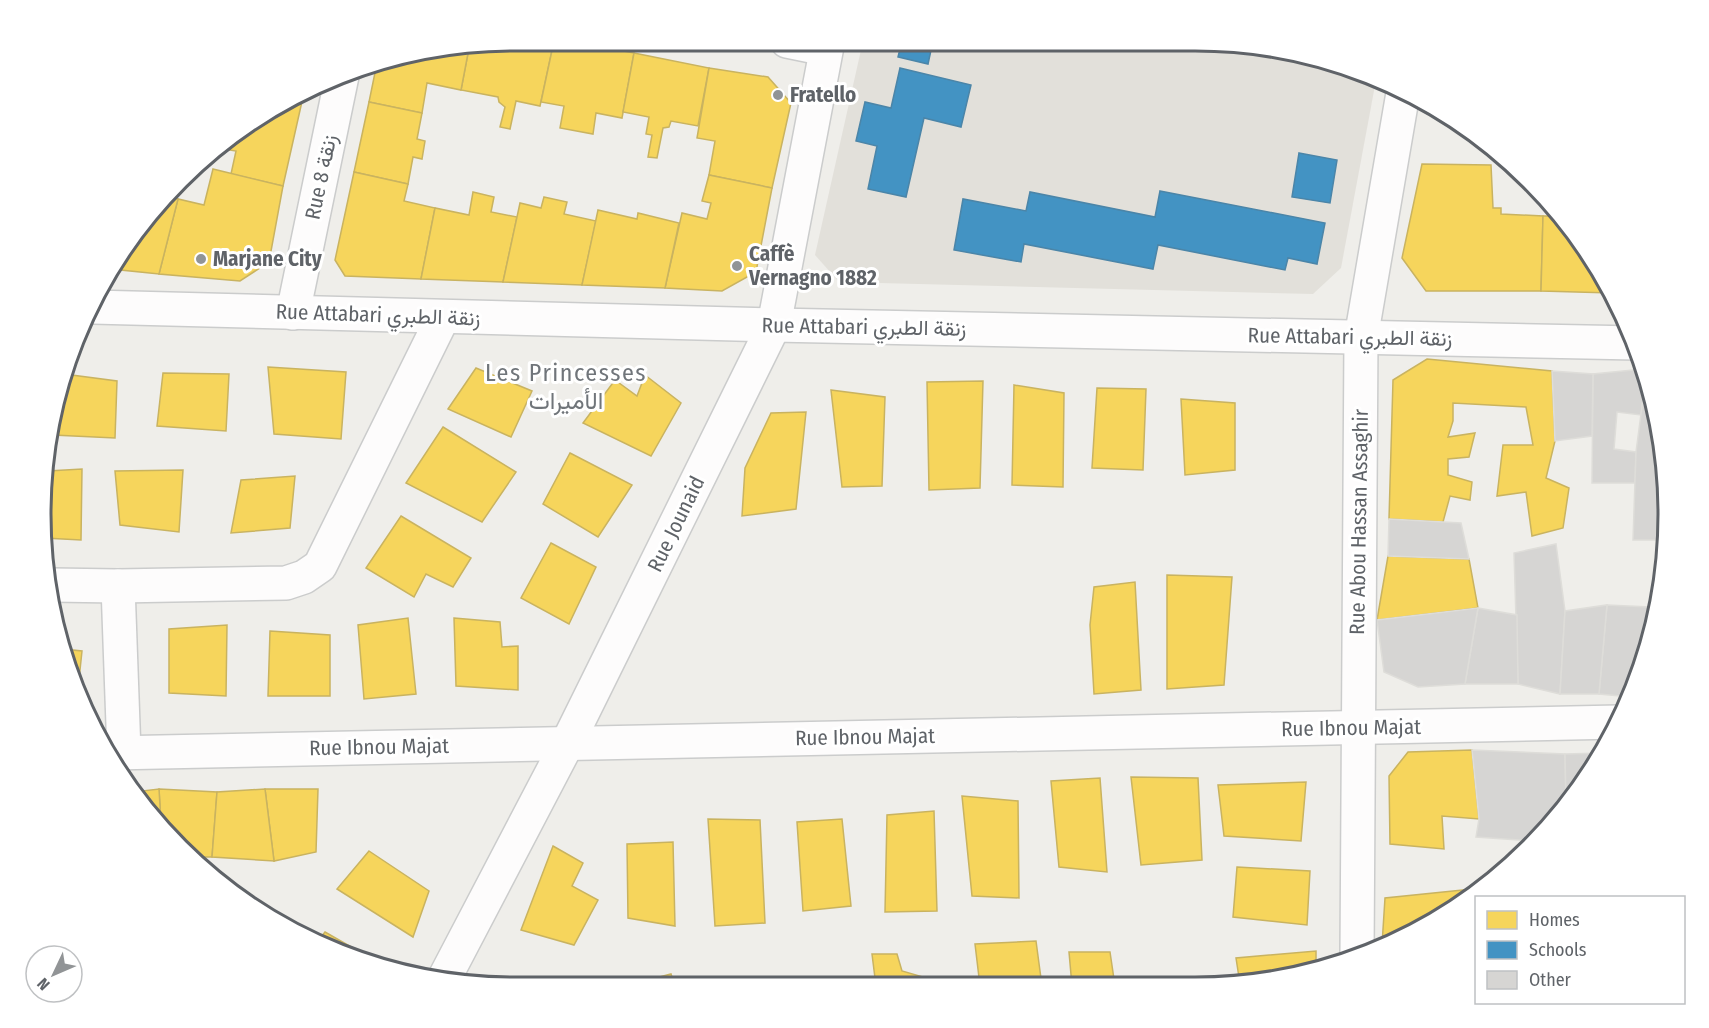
<svg xmlns="http://www.w3.org/2000/svg" width="1709" height="1028" font-family="'Fira Sans Condensed',Vazirmatn,sans-serif">
<rect width="100%" height="100%" fill="#efeeea"/>
<path fill="#e2e0da" d="M 863,41 L 1226,42 L 1348,66 L 1376,80 L 1341,268 L 1313,294 L 839,282 L 815,255 Z"/>
<g fill="#f6d55c" stroke="#c9b360" stroke-width="1.5">
<path d="M 514,40 L 554,41 L 540,106 L 516,101 L 510,129 L 500,127 L 505,107 L 499,102 L 498,97 L 461,90 L 469,48 Z"/>
<path d="M 554,41 L 572,41 L 634,53 L 622,118 L 596,113 L 593,134 L 560,128 L 564,106 L 541,102 Z"/>
<path d="M 469,48 L 461,90 L 427,83 L 422,113 L 369,102 L 377,63 Z"/>
<path d="M 634,53 L 709,68 L 698,126 L 671,121 L 669,127 L 663,128 L 657,158 L 648,157 L 652,135 L 646,134 L 649,117 L 623,112 Z"/>
<path d="M 709,68 L 768,77 L 791,103 L 772,188 L 709,175 L 715,141 L 697,138 Z"/>
<path d="M 303,97 L 283,186 L 231,174 L 236,151 L 223,149 L 225,140 Z"/>
<path d="M 369,102 L 422,113 L 417,139 L 425,141 L 422,159 L 413,157 L 408,184 L 354,172 Z"/>
<path d="M 1422,164 L 1491,165 L 1493,208 L 1501,208 L 1501,214 L 1543,216 L 1541,291 L 1426,291 L 1402,258 Z"/>
<path d="M 213,169 L 283,186 L 269,262 L 240,281 L 159,274 L 178,199 L 204,205 Z"/>
<path d="M 354,172 L 408,184 L 404,201 L 435,208 L 421,279 L 345,276 L 335,260 Z"/>
<path d="M 709,175 L 772,188 L 756,272 L 722,291 L 665,288 L 682,213 L 707,219 L 711,203 L 702,201 Z"/>
<path d="M 473,192 L 494,197 L 491,212 L 517,217 L 503,282 L 421,279 L 435,208 L 469,215 Z"/>
<path d="M 171,197 L 178,199 L 159,274 L 111,269 L 120,251 Z"/>
<path d="M 544,197 L 567,202 L 564,214 L 596,221 L 582,285 L 503,282 L 520,203 L 541,208 Z"/>
<path d="M 598,210 L 637,219 L 638,213 L 679,223 L 665,288 L 582,285 Z"/>
<path d="M 1543,216 L 1560,216 L 1589,251 L 1611,293 L 1541,291 Z"/>
<path d="M 1427,359 L 1552,371 L 1555,441 L 1546,478 L 1569,488 L 1563,528 L 1532,536 L 1526,492 L 1497,496 L 1503,445 L 1533,445 L 1526,407 L 1453,403 L 1453,421 L 1448,437 L 1475,433 L 1469,457 L 1448,459 L 1448,475 L 1472,482 L 1470,500 L 1450,496 L 1443,522 L 1389,519 L 1393,380 Z"/>
<path d="M 268,367 L 346,372 L 341,439 L 274,434 Z"/>
<path d="M 476,368 L 532,391 L 511,437 L 448,409 Z"/>
<path d="M 163,373 L 229,374 L 226,431 L 157,426 Z"/>
<path d="M 64,374 L 117,381 L 115,438 L 53,435 Z"/>
<path d="M 645,375 L 681,403 L 651,456 L 583,423 L 615,380 L 637,396 Z"/>
<path d="M 983,381 L 980,488 L 929,490 L 927,382 Z"/>
<path d="M 1014,385 L 1064,393 L 1063,487 L 1012,485 Z"/>
<path d="M 1097,388 L 1146,389 L 1143,470 L 1092,468 Z"/>
<path d="M 831,390 L 885,397 L 882,486 L 842,487 Z"/>
<path d="M 1181,399 L 1235,403 L 1235,470 L 1185,475 Z"/>
<path d="M 806,412 L 796,509 L 742,516 L 745,468 L 771,413 Z"/>
<path d="M 443,427 L 516,472 L 482,522 L 406,483 Z"/>
<path d="M 570,453 L 632,485 L 598,537 L 543,504 Z"/>
<path d="M 82,469 L 81,540 L 44,538 L 41,514 L 48,471 Z"/>
<path d="M 183,470 L 179,532 L 120,525 L 115,471 Z"/>
<path d="M 295,476 L 290,528 L 231,533 L 241,480 Z"/>
<path d="M 401,516 L 471,558 L 453,587 L 426,574 L 414,597 L 366,568 Z"/>
<path d="M 551,543 L 596,567 L 569,624 L 521,598 Z"/>
<path d="M 1388,556 L 1469,559 L 1478,608 L 1377,620 Z"/>
<path d="M 1167,575 L 1232,577 L 1224,685 L 1167,689 Z"/>
<path d="M 1135,582 L 1141,690 L 1094,694 L 1090,625 L 1094,587 Z"/>
<path d="M 408,618 L 416,694 L 364,699 L 358,625 Z"/>
<path d="M 454,618 L 500,622 L 502,647 L 518,646 L 518,690 L 456,686 Z"/>
<path d="M 227,625 L 226,696 L 169,693 L 169,629 Z"/>
<path d="M 270,631 L 330,635 L 330,696 L 268,696 Z"/>
<path d="M 63,649 L 82,651 L 78,689 L 66,666 Z"/>
<path d="M 1472,750 L 1479,819 L 1442,816 L 1444,849 L 1390,844 L 1389,776 L 1408,752 Z"/>
<path d="M 1131,777 L 1198,778 L 1202,860 L 1141,865 Z"/>
<path d="M 1100,778 L 1107,872 L 1059,867 L 1051,781 Z"/>
<path d="M 1306,782 L 1301,841 L 1224,836 L 1218,785 Z"/>
<path d="M 159,789 L 217,792 L 212,857 L 196,857 L 161,823 Z"/>
<path d="M 159,789 L 161,823 L 138,802 L 133,792 Z"/>
<path d="M 265,789 L 318,789 L 316,852 L 274,861 Z"/>
<path d="M 265,789 L 274,861 L 212,857 L 217,792 Z"/>
<path d="M 962,796 L 1018,801 L 1019,898 L 972,896 Z"/>
<path d="M 934,811 L 937,911 L 885,912 L 887,815 Z"/>
<path d="M 708,819 L 760,820 L 765,923 L 715,926 Z"/>
<path d="M 842,819 L 851,906 L 803,911 L 797,822 Z"/>
<path d="M 673,842 L 675,926 L 628,918 L 627,844 Z"/>
<path d="M 553,846 L 583,863 L 572,886 L 598,900 L 574,945 L 521,930 Z"/>
<path d="M 369,851 L 429,891 L 413,937 L 337,889 Z"/>
<path d="M 1237,867 L 1310,871 L 1307,925 L 1233,917 Z"/>
<path d="M 1482,888 L 1431,924 L 1382,945 L 1385,898 Z"/>
<path d="M 325,932 L 386,967 L 361,962 L 318,941 Z"/>
<path d="M 1036,941 L 1042,986 L 980,986 L 975,944 Z"/>
<path d="M 1316,951 L 1316,972 L 1240,984 L 1236,958 Z"/>
<path d="M 1069,952 L 1110,952 L 1115,986 L 1072,986 Z"/>
<path d="M 872,954 L 897,954 L 902,971 L 930,979 L 932,986 L 876,986 Z"/>
<path d="M 671,974 L 675,986 L 629,986 L 629,985 Z"/>
<path d="M 718,978 L 772,979 L 774,986 L 719,986 Z"/>
<path d="M 805,984 L 852,985 L 852,986 L 794,986 Z"/>
</g>
<g fill="#4393c3" stroke="#4b85a8" stroke-width="1.5">
<path d="M 902,41 L 933,41 L 928,64 L 898,57 Z"/>
<path d="M 900,68 L 971,85 L 961,127 L 924,118 L 906,197 L 868,189 L 877,146 L 856,141 L 865,102 L 891,108 Z"/>
<path d="M 1299,153 L 1337,160 L 1330,203 L 1292,197 Z"/>
<path d="M 1160,191 L 1325,223 L 1317,264 L 1288,258 L 1285,270 L 1158,245 L 1153,269 L 1024,244 L 1021,262 L 954,250 L 963,199 L 1026,211 L 1030,192 L 1155,217 Z"/>
</g>
<g fill="#d6d5d3" stroke="#deddd9" stroke-width="1.5">
<path d="M 1643,369 L 1646,376 L 1641,415 L 1617,412 L 1614,449 L 1636,452 L 1635,483 L 1592,483 L 1593,374 Z"/>
<path d="M 1552,371 L 1593,374 L 1592,436 L 1555,441 Z"/>
<path d="M 1646,376 L 1659,422 L 1665,483 L 1660,483 L 1662,540 L 1633,540 L 1636,452 Z"/>
<path d="M 1389,519 L 1461,523 L 1469,559 L 1388,556 Z"/>
<path d="M 1556,544 L 1565,611 L 1560,694 L 1518,684 L 1514,553 Z"/>
<path d="M 1607,605 L 1650,607 L 1650,638 L 1631,697 L 1599,694 Z"/>
<path d="M 1607,605 L 1599,694 L 1560,694 L 1565,611 Z"/>
<path d="M 1650,607 L 1659,608 L 1650,638 Z"/>
<path d="M 1478,608 L 1517,615 L 1518,684 L 1465,684 Z"/>
<path d="M 1478,608 L 1465,684 L 1418,687 L 1384,672 L 1377,620 Z"/>
<path d="M 1472,750 L 1565,754 L 1566,803 L 1533,841 L 1476,837 L 1479,819 Z"/>
<path d="M 1602,753 L 1589,777 L 1566,803 L 1565,754 Z"/>
</g>
<g fill="none" stroke-linecap="round" stroke-linejoin="round">
<g stroke="#cbcccc" stroke-width="36">
<g id="street">
<path d="M 787,41 L 826,49"/>
<path d="M 93,307 L 774,325 L 1636,343"/>
<path d="M 293,313 L 342,76"/>
<path d="M 52,585 L 118,586 L 286,583 L 304,577 L 320,566 L 443,317"/>
<path d="M 118,586 L 124,753"/>
<path d="M 112,753 L 1618,722"/>
<path d="M 1357,955 L 1361,338 L 1403,93"/>
<path d="M 444,979 L 568,742 L 774,325 L 828,41"/>
</g>
</g>
<use href="#street" stroke="#fdfcfc" stroke-width="33"/>
</g>
<g fill="#919496" stroke="#fff" stroke-width="2">
<circle cx="778" cy="95" r="6"/>
<circle cx="201" cy="259" r="6"/>
<circle cx="737" cy="266" r="6"/>
</g>
<g text-anchor="middle" stroke-width="6" stroke-linejoin="round" paint-order="stroke">
<g font-size="21" font-weight="bold" fill="#5f6368" stroke="#fff" text-anchor="start">
<text x="790" y="102">Fratello</text>
<text x="749" y="261">Caffè<tspan x="749" dy="24">Vernagno 1882</tspan></text>
<text x="213" y="266">Marjane City</text>
</g>
<g font-size="21" fill="#5f6368" stroke="#fff">
<text transform="translate(321 177) rotate(-78)" y="7">Rue 8 زنقة</text>
<text transform="translate(378 315) rotate(2)" y="7">Rue Attabari زنقة الطبري</text>
<text transform="translate(864 327) rotate(1)" y="7">Rue Attabari زنقة الطبري</text>
<text transform="translate(1350 337) rotate(1)" y="7">Rue Attabari زنقة الطبري</text>
<text transform="translate(1359 522) rotate(-89)" y="7">Rue Abou Hassan Assaghir</text>
<text transform="translate(676 524) rotate(-64)" y="7">Rue Jounaid</text>
<text transform="translate(1351 728) rotate(-1)" y="7">Rue Ibnou Majat</text>
<text transform="translate(865 737) rotate(-1)" y="7">Rue Ibnou Majat</text>
<text transform="translate(379 747) rotate(-1)" y="7">Rue Ibnou Majat</text>
</g>
<g font-size="24" letter-spacing="1.5" fill="#70757a" stroke="#fff">
<text x="566" y="381">Les Princesses<tspan x="566" dy="28">الأميرات</tspan></text>
</g>
</g>
<path d="M0 0H1709V1028H0ZM514 51H1195A463 463 0 0 1 1658 514V514A463 463 0 0 1 1195 977H514A463 463 0 0 1 51 514V514A463 463 0 0 1 514 51Z" fill="#fff" fill-rule="evenodd"/>
<path fill="none" stroke="#5f6368" stroke-width="3" d="M514 51H1195A463 463 0 0 1 1658 514V514A463 463 0 0 1 1195 977H514A463 463 0 0 1 51 514V514A463 463 0 0 1 514 51Z"/>
<rect x="1475" y="896" width="210" height="108" fill="#ffffff" stroke="#bfc1c3" stroke-width="1.5"/>
<rect x="1487" y="911" width="30" height="18" fill="#f6d55c" stroke="#bfc1c3" stroke-width="1.5"/>
<text x="1529" y="926" font-size="18" fill="#5f6368">Homes</text>
<rect x="1487" y="941" width="30" height="18" fill="#4393c3" stroke="#bfc1c3" stroke-width="1.5"/>
<text x="1529" y="956" font-size="18" fill="#5f6368">Schools</text>
<rect x="1487" y="971" width="30" height="18" fill="#d6d5d3" stroke="#bfc1c3" stroke-width="1.5"/>
<text x="1529" y="986" font-size="18" fill="#5f6368">Other</text>
<g transform="translate(54 974) rotate(226)"><circle r="28" fill="#ffffff" stroke="#bfc1c3" stroke-width="1.5"/>
<path d="M0-4.5L10 22L0 15L-10 22Z" fill="#919496"/>
<text y="-9" font-size="16" font-weight="bold" text-anchor="middle" fill="#5f6368">N</text>
</g>
</svg>
